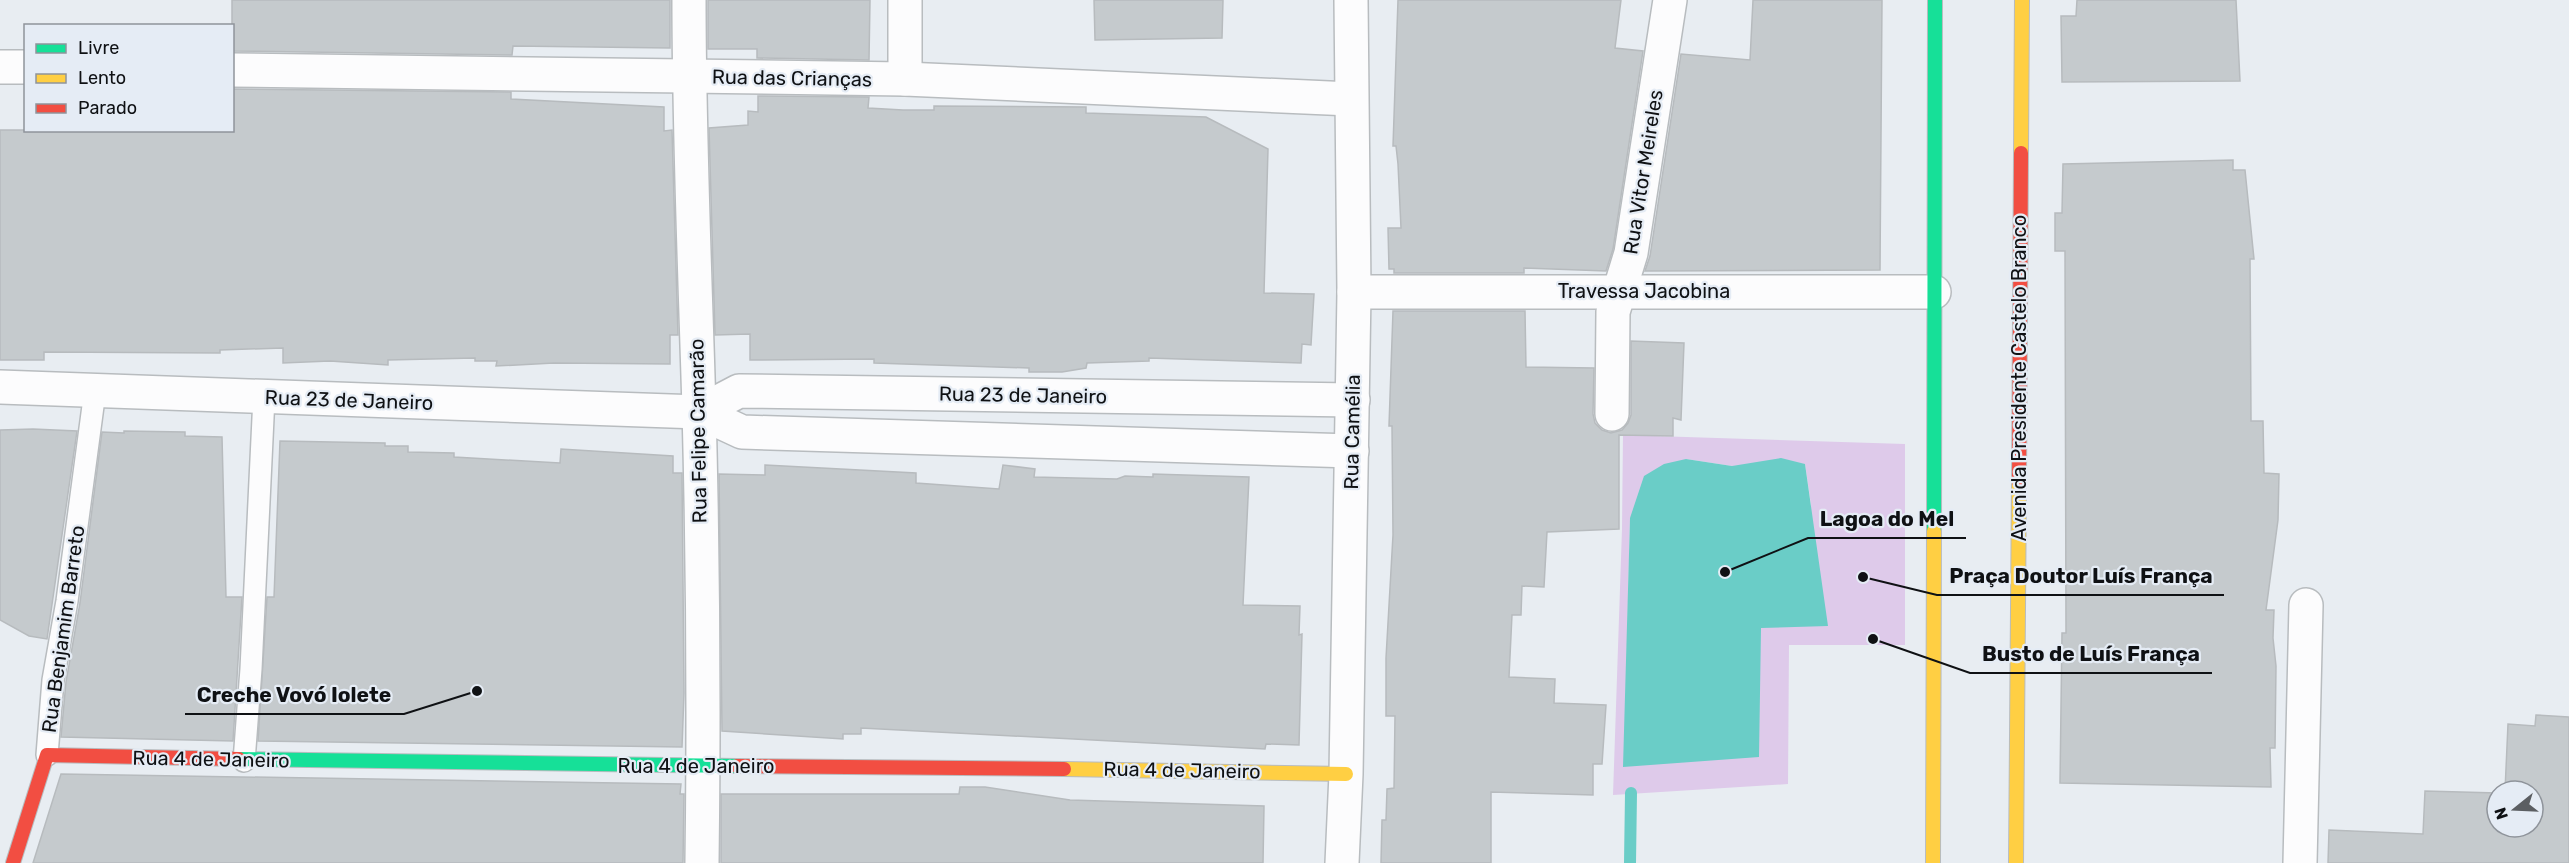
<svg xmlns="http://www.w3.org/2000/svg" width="2569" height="863" font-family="Rubik,sans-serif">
<rect width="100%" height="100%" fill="#e8edf2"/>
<path fill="#decaea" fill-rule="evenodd" d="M 1623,435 L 1905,444 L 1905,645 L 1789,645 L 1788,784 L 1613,795 L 1622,529 ZM 1686,459 L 1732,466 L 1805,464 L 1811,505 L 1761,628 L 1624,767 L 1630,518 Z"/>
<path fill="#6acdc7" d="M 1781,458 L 1805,464 L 1828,626 L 1761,628 L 1759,757 L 1623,767 L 1630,518 L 1644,476 L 1664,464 L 1686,459 L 1732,466 Z"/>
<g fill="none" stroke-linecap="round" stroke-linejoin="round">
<path stroke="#6acdc7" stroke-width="12" d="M 1630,863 L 1631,793"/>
</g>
<g fill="#c5cacd" stroke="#b7bbbe" stroke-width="1.5">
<path d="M 232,0 L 670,0 L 670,48 L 513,46 L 512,55 L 232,51 Z"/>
<path d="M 708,0 L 870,0 L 869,60 L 757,58 L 757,49 L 708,49 Z"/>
<path d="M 1094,0 L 1223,0 L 1222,38 L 1095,40 Z"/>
<path d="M 1398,0 L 1621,0 L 1615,48 L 1643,51 L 1613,249 L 1606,271 L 1524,268 L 1524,273 L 1394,273 L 1394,269 L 1389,269 L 1388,228 L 1401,228 L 1398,164 L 1396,146 L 1393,146 Z"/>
<path d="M 1753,0 L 1882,0 L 1880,270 L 1645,271 L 1650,256 L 1681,54 L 1750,60 Z"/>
<path d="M 2077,0 L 2236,0 L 2240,81 L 2062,82 L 2061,16 L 2076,16 Z"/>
<path d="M 232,89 L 511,92 L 511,99 L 664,107 L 664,131 L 672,130 L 678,335 L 670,335 L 670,364 L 554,363 L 496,366 L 497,361 L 475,361 L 475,358 L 388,360 L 388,365 L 330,361 L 283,363 L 283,348 L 220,350 L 220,353 L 44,352 L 44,360 L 0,360 L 0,130 L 232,130 Z"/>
<path d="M 758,96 L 869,97 L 868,108 L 903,110 L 934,110 L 934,106 L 1086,107 L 1086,113 L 1206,117 L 1268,149 L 1264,293 L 1314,294 L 1311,345 L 1302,344 L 1301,363 L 1149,358 L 1149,361 L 1087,363 L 1086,368 L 1062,372 L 1029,372 L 1029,368 L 874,363 L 874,359 L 750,360 L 750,334 L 715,335 L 709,128 L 748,125 L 748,111 L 758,112 Z"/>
<path d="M 2233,160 L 2233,170 L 2245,170 L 2254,259 L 2250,259 L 2251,421 L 2263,421 L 2264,473 L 2279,474 L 2278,520 L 2266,610 L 2274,610 L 2273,638 L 2276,666 L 2275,748 L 2270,748 L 2271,787 L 2060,783 L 2062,633 L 2066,633 L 2065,251 L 2055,251 L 2055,213 L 2062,213 L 2063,164 Z"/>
<path d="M 1393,311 L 1525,311 L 1526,367 L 1594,368 L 1593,414 L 1595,423 L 1602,430 L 1611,433 L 1622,430 L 1628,423 L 1631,415 L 1631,341 L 1684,343 L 1681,420 L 1673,418 L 1673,436 L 1619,435 L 1619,529 L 1547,532 L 1544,587 L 1522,586 L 1521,615 L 1512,615 L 1509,677 L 1555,679 L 1554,703 L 1606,705 L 1602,764 L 1593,764 L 1593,795 L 1491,792 L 1491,863 L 1381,863 L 1382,820 L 1386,820 L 1387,789 L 1394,788 L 1395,716 L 1386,716 L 1386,658 L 1393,535 L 1392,426 L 1389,426 Z"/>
<path d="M 33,429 L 77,431 L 47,639 L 29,636 L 0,620 L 0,430 Z"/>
<path d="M 124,431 L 185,432 L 185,436 L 222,437 L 226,597 L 242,597 L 233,741 L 61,737 L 66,682 L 80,603 L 102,432 L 124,433 Z"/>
<path d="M 280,441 L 385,443 L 385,446 L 408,446 L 408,452 L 454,453 L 454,457 L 560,463 L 561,449 L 673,456 L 673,473 L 682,473 L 684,693 L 682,747 L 258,741 L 267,597 L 274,597 Z"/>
<path d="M 765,465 L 916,473 L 916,483 L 999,489 L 1003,465 L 1035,469 L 1034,477 L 1117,479 L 1125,476 L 1153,477 L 1153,474 L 1249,477 L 1243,605 L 1300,606 L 1299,635 L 1302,634 L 1299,745 L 1266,744 L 1265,749 L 861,728 L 861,734 L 843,734 L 843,739 L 722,731 L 719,474 L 765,475 Z"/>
<path d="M 2536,715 L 2569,717 L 2569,863 L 2328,863 L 2329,830 L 2423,834 L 2425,791 L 2497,793 L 2497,827 L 2533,827 L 2533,791 L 2505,791 L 2508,724 L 2535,726 Z"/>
<path d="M 61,774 L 681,784 L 680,794 L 684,794 L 683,863 L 33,863 Z"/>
<path d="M 960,787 L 985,787 L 1070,800 L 1264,806 L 1263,863 L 721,863 L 721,794 L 959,794 Z"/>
</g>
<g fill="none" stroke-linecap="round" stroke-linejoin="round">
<g stroke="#b8bcbf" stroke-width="24">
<g id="lane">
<path d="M 47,755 L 53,680 L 67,601 L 95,391"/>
<path d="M 244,761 L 251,669 L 264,397"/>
</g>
</g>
<g stroke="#b8bcbf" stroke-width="36">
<g id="street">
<path d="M 689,0 C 689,136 695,273 699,409 C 703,560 704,712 702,863"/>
<path d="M 0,67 L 26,67"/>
<path d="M 232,70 L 905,79 L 1351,99"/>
<path d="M 905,79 L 905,0"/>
<path d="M 1354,292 L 1934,292"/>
<path d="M 0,387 L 699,412 L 742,432 L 1352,451"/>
<path d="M 699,412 L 739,391 L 1353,400"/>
<path d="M 1612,414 L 1613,312 L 1631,253 L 1670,0"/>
<path d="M 1342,863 L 1346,774 L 1354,292 L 1351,0"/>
<path d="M 2300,863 L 2306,605"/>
</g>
</g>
<g stroke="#b8bcbf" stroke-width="16">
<g id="fast">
<path d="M 1934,531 L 1935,0"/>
<path d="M 239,759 L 737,766"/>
</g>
</g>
<g stroke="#b8bcbf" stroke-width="16">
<g id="slow">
<path d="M 2021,153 L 2022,0"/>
<path d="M 1064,769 L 1346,774"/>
<path d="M 1933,863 L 1934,531"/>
<path d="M 2016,863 L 2019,482"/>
</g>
</g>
<g stroke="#b8bcbf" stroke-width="16">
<g id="jam">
<path d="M 2019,482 L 2021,153"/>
<path d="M 737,766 L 1064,769"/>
<path d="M 13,863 L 47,755 L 239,759"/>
</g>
</g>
<use href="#lane" stroke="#fcfcfd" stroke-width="21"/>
<use href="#street" stroke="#fcfcfd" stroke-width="33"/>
<use href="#fast" stroke="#16e098" stroke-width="14"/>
<use href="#slow" stroke="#ffcf43" stroke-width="14"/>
<use href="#jam" stroke="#f24e42" stroke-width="14"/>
</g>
<g text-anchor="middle" stroke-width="4.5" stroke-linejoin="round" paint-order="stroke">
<g font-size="20" fill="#0f1114" stroke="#e5ecf5">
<text transform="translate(792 78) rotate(1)" y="7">Rua das Crianças</text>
<text transform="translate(1643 172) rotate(-81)" y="7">Rua Vitor Meireles</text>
<text x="1644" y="298">Travessa Jacobina</text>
<text transform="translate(2019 378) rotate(-90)" y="7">Avenida Presidente Castelo Branco</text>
<text transform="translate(1023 395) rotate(1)" y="7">Rua 23 de Janeiro</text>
<text transform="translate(349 400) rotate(2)" y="7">Rua 23 de Janeiro</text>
<text transform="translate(698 431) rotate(-91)" y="7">Rua Felipe Camarão</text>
<text transform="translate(1352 432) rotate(-89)" y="7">Rua Camélia</text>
<text transform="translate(63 629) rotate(-82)" y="7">Rua Benjamim Barreto</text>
<text transform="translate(211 759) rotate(1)" y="7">Rua 4 de Janeiro</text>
<text x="696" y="773">Rua 4 de Janeiro</text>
<text transform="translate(1182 770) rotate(1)" y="7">Rua 4 de Janeiro</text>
</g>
</g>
<path fill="none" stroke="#0f1114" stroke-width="2" d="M1725 572L1808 538H1966M1863 577L1937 595H2224M1873 639L1970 673H2212M477 691L404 714H185"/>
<g fill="#0f1114" stroke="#e5ecf5" stroke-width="2">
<circle cx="1725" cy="572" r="6"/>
<circle cx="1863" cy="577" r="6"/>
<circle cx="1873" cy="639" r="6"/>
<circle cx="477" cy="691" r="6"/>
</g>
<g font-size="21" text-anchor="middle" font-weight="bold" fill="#0f1114" stroke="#e5ecf5" stroke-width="4.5" stroke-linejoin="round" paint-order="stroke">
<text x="1887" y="526">Lagoa do Mel</text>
<text x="2081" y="583">Praça Doutor Luís França</text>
<text x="2091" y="661">Busto de Luís França</text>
<text x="294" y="702">Creche Vovó Iolete</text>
</g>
<rect x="24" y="24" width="210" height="108" fill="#e5ecf5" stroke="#8f949b" stroke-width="1.5"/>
<rect x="36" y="44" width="30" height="9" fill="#16e098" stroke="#8f949b" stroke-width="1.5"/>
<text x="78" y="54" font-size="18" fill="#0f1114">Livre</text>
<rect x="36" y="74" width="30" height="9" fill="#ffcf43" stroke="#8f949b" stroke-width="1.5"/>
<text x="78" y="84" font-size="18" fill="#0f1114">Lento</text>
<rect x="36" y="104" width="30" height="9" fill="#f24e42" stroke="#8f949b" stroke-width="1.5"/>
<text x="78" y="114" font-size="18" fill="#0f1114">Parado</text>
<g transform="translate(2515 809) rotate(252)"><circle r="28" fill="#e5ecf5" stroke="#8f949b" stroke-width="1.5"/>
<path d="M0-4.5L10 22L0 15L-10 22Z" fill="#5b5e62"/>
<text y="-9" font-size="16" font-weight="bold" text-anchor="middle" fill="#0f1114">N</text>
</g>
</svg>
